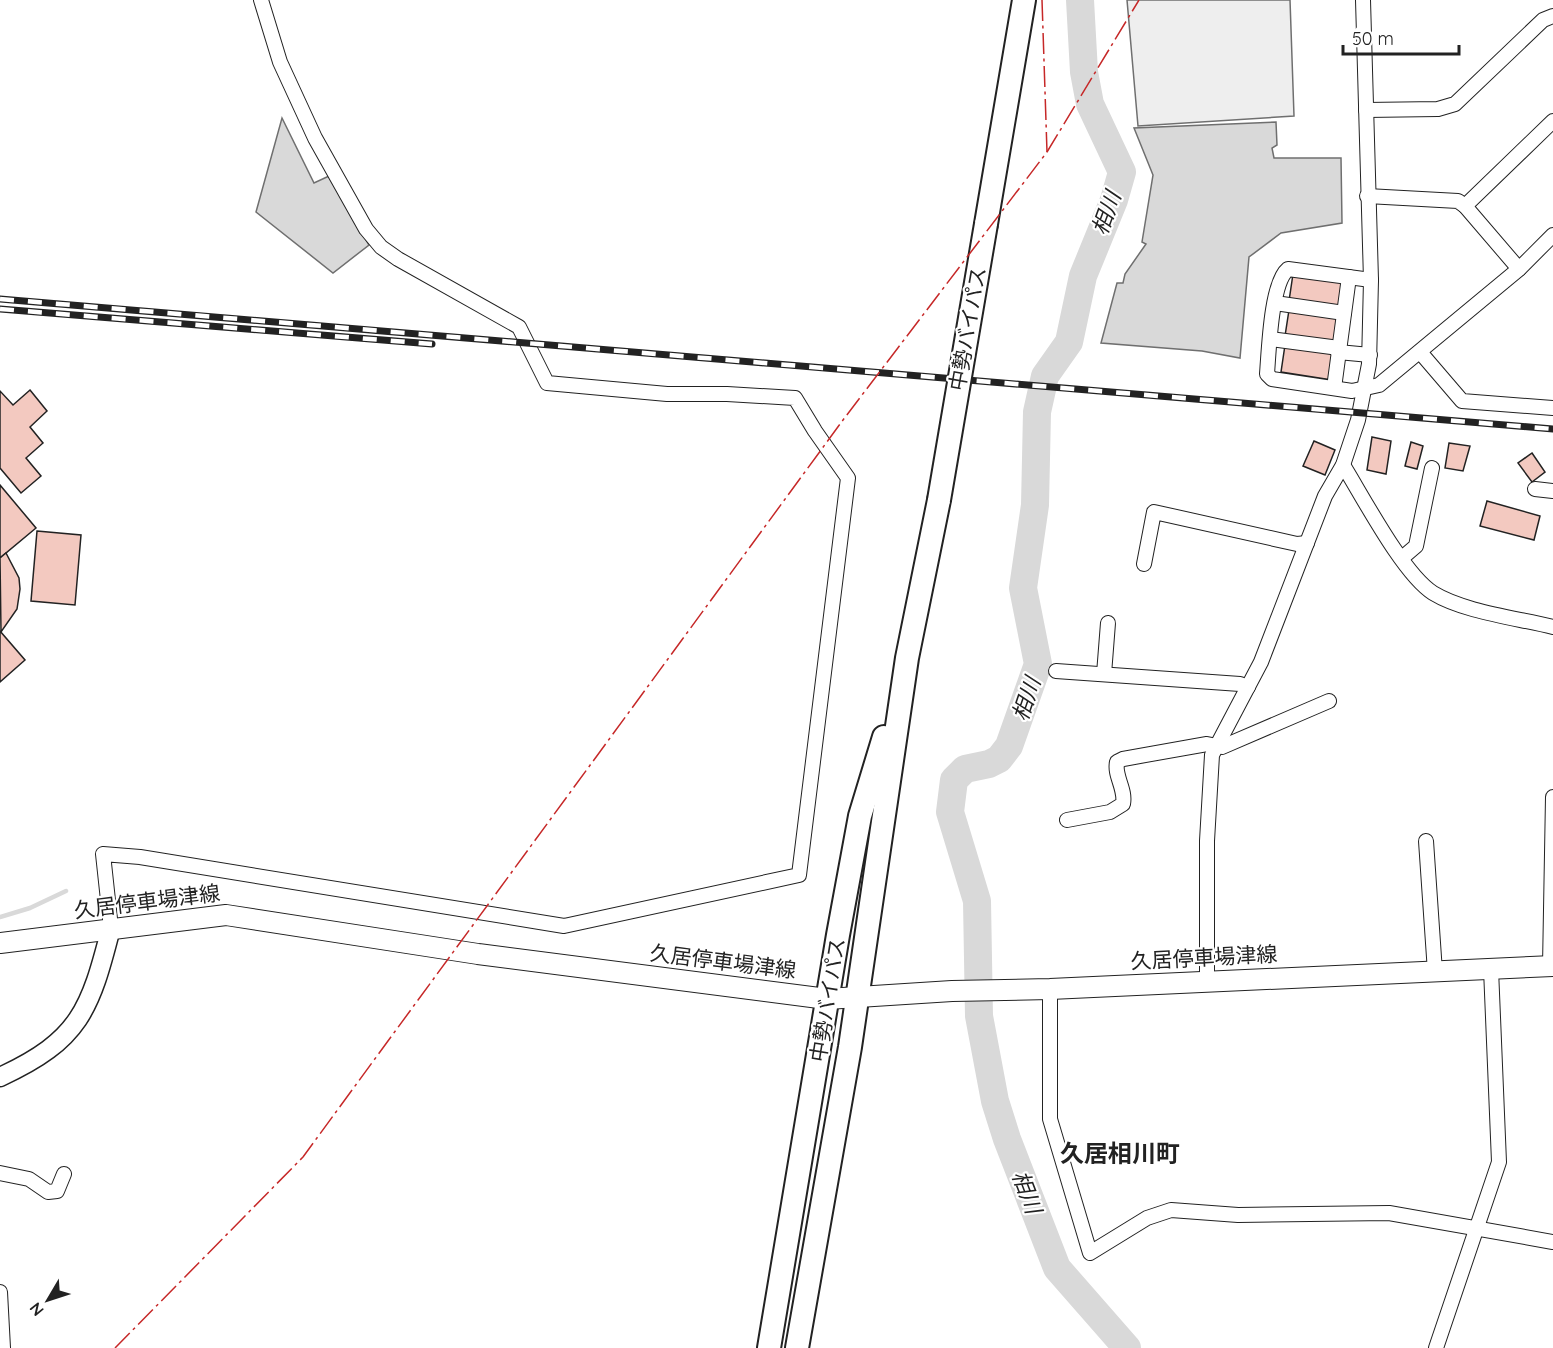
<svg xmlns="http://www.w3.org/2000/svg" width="1553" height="1348" font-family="Quicksand,'Noto Sans JP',sans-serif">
<rect width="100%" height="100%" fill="#fff"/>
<path fill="#eee" stroke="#6f6f6f" stroke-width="1.5" d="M 1127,0 L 1290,0 L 1294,116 L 1138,126 Z"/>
<g fill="#d9d9d9" stroke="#6f6f6f" stroke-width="1.5">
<path d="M 282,118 L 314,183 L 329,176 L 369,245 L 333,273 L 256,212 Z"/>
<path d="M 1276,122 L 1277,145 L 1272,148 L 1274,158 L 1341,158 L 1342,223 L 1281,233 L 1249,257 L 1240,358 L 1202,351 L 1101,343 L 1117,283 L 1123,283 L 1125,274 L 1146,244 L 1142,242 L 1153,175 L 1134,128 Z"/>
</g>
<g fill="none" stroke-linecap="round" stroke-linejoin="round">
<path stroke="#d9d9d9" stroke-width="4.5" d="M 0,917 L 30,908 L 66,891"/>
<path stroke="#d9d9d9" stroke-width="28" d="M 1080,0 L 1084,72 L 1090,104 L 1122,172 L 1114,200 L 1083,276 L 1069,342 L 1045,376 L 1037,412 L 1035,505 L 1023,588 L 1038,664 L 1009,746 L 999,759 L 989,764 L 965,769 L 954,780 L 950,812 L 977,901 L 979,1016 L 995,1101 L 1007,1139 L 1057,1268 L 1127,1348"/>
</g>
<g fill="#f3c9c0" stroke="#222" stroke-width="1.5">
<path d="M 1293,274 L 1344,281 L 1340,308 L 1289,301 Z"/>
<path d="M 1289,310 L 1340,317 L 1336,344 L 1285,336 Z"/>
<path d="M 1285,345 L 1336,353 L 1332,380 L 1281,372 Z"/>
<path d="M 30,390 L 47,411 L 30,427 L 43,443 L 26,458 L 41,476 L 21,493 L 0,468 L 0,391 L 13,405 Z"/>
<path d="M 1372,437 L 1391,441 L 1386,474 L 1367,470 Z"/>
<path d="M 1314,441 L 1335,450 L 1325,475 L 1303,466 Z"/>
<path d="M 1411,442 L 1423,446 L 1417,469 L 1405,466 Z"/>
<path d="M 1449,443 L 1470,446 L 1463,471 L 1445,468 Z"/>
<path d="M 1532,453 L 1545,472 L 1532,482 L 1518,463 Z"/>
<path d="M 0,485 L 36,528 L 0,558 Z"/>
<path d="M 1487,501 L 1540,516 L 1534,540 L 1480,526 Z"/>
<path d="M 37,531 L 81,535 L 75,605 L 31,601 Z"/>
<path d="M 6,553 L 19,578 L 20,589 L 17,609 L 1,632 L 0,558 Z"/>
<path d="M 0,631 L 25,660 L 0,682 Z"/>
</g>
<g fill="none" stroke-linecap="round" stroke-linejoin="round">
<g stroke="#222" stroke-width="16">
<g id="minor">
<path d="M 1366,110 L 1438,109 L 1455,104 L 1543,20 L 1553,16"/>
<path d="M 1367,196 L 1458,201 L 1465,206"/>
<path d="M 1519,269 L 1465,206 L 1553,121"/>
<path d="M 1371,280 L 1288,269 C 1271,283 1269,349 1267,374 L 1272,379 L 1352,391 L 1379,385 L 1519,269 L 1553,235"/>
<path d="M 1275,303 L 1344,313"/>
<path d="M 1270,339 L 1339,348"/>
<path d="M 1338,352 L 1370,355"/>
<path d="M 1420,352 L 1462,401 L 1553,408"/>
<path d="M 1334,388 L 1349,277"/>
<path d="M 1343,465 C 1363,497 1403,574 1433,593 C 1464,612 1517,618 1553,627"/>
<path d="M 1535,489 L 1553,491"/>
<path d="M 1402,558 L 1416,546 L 1432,468"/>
<path d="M 1144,564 L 1154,512 L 1297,544 L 1307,543"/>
<path d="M 1056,671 L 1240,684 L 1248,687"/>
<path d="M 1104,674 L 1108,623"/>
<path d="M 1067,820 L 1110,812 L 1123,804 C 1126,789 1114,776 1117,762 L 1123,759 L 1207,744 L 1222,747 L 1329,701"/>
<path d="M 1426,841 L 1435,972"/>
<path d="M 111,928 L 103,854 L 140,857 L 564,926 L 799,875 L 848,478 L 815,431 L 795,398 L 727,394 L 667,394 L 547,383 L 519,327 L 398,259 L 381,247 L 366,229 L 315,138 L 280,62 L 261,0"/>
<path d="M 1550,966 L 1553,797"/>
<path d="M 1207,982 L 1207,841 L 1212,755 L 1261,662 L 1325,496 L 1343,465 L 1358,420 L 1369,364 L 1371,280 L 1363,0"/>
<path d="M 1050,989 L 1050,1119 L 1090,1253 L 1147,1218 L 1171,1210 L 1238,1215 L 1389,1213 L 1553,1242"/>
<path d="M 0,1173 L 29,1179 L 48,1192 L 57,1191 L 64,1174"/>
<path d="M 0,1292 L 3,1348"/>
<path d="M 1436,1348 L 1499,1162 L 1491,969"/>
</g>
</g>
<g stroke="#222" stroke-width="21">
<path id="tertiary" d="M 0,1077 C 80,1040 90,1010 111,928"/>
</g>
<g stroke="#222" stroke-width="22">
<path id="secondary" d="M 0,943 L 226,915 L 478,954 L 827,999 L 952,991 L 1050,989 L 1553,966"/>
</g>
<g stroke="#222" stroke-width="26">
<g id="trunk">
<path d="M 986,224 L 1024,0"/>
<path d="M 769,1348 L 838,935 L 860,816 L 884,737"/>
<path d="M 797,1348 L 850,1047 L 907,658 L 939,500"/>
</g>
</g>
<use href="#minor" stroke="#fff" stroke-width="14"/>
<use href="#tertiary" stroke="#fff" stroke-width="18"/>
<use href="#secondary" stroke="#fff" stroke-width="20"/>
<use href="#trunk" stroke="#fff" stroke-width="22"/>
<g stroke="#222" stroke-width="7">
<g id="rail">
<path d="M 0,299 L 1553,429"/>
<path d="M 0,309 L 432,344"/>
</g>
</g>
<use href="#rail" stroke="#fff" stroke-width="4.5" stroke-dasharray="14" stroke-linecap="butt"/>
<g stroke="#222" stroke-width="26" stroke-linecap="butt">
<path id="trunk-bridge" d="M 939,500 L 986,224"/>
</g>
<use href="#trunk-bridge" stroke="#fff" stroke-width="22"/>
<g stroke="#c62828" stroke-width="1.5" stroke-dasharray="21 4.5 3 4.5" stroke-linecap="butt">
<path d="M 1042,0 L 1047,152"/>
<path d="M 115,1348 L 303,1157 L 843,420 L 1047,152 L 1139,0"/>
</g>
</g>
<g text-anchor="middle" stroke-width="4.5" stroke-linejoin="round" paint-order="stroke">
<g font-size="21" fill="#222" stroke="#fff">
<text transform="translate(968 329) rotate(-80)" y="7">中勢バイパス</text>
<text transform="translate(147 902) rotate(-7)" y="7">久居停車場津線</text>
<text transform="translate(1204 958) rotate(-3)" y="7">久居停車場津線</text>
<text transform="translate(723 962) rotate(7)" y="7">久居停車場津線</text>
<text transform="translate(828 1000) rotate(-81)" y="7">中勢バイパス</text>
</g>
<g font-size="22" font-style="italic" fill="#222" stroke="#fff">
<text transform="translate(1106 213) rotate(-70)" y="8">相川</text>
<text transform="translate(1026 699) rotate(-71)" y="8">相川</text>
<text transform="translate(1027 1192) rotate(69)" y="8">相川</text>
</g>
<g font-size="24" font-weight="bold" fill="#222" stroke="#fff">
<text x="1120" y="1162">久居相川町</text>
</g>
</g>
<g transform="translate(48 1300) rotate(231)" stroke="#ffffff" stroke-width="4.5" paint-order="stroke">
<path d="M0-4.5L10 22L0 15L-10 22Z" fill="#222222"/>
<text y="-9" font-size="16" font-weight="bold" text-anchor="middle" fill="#222222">N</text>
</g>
<path d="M1343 45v9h116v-9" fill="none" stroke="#222222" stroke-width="3"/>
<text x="1352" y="45" font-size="18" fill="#222222" stroke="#ffffff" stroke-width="4.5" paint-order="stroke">50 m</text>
</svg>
